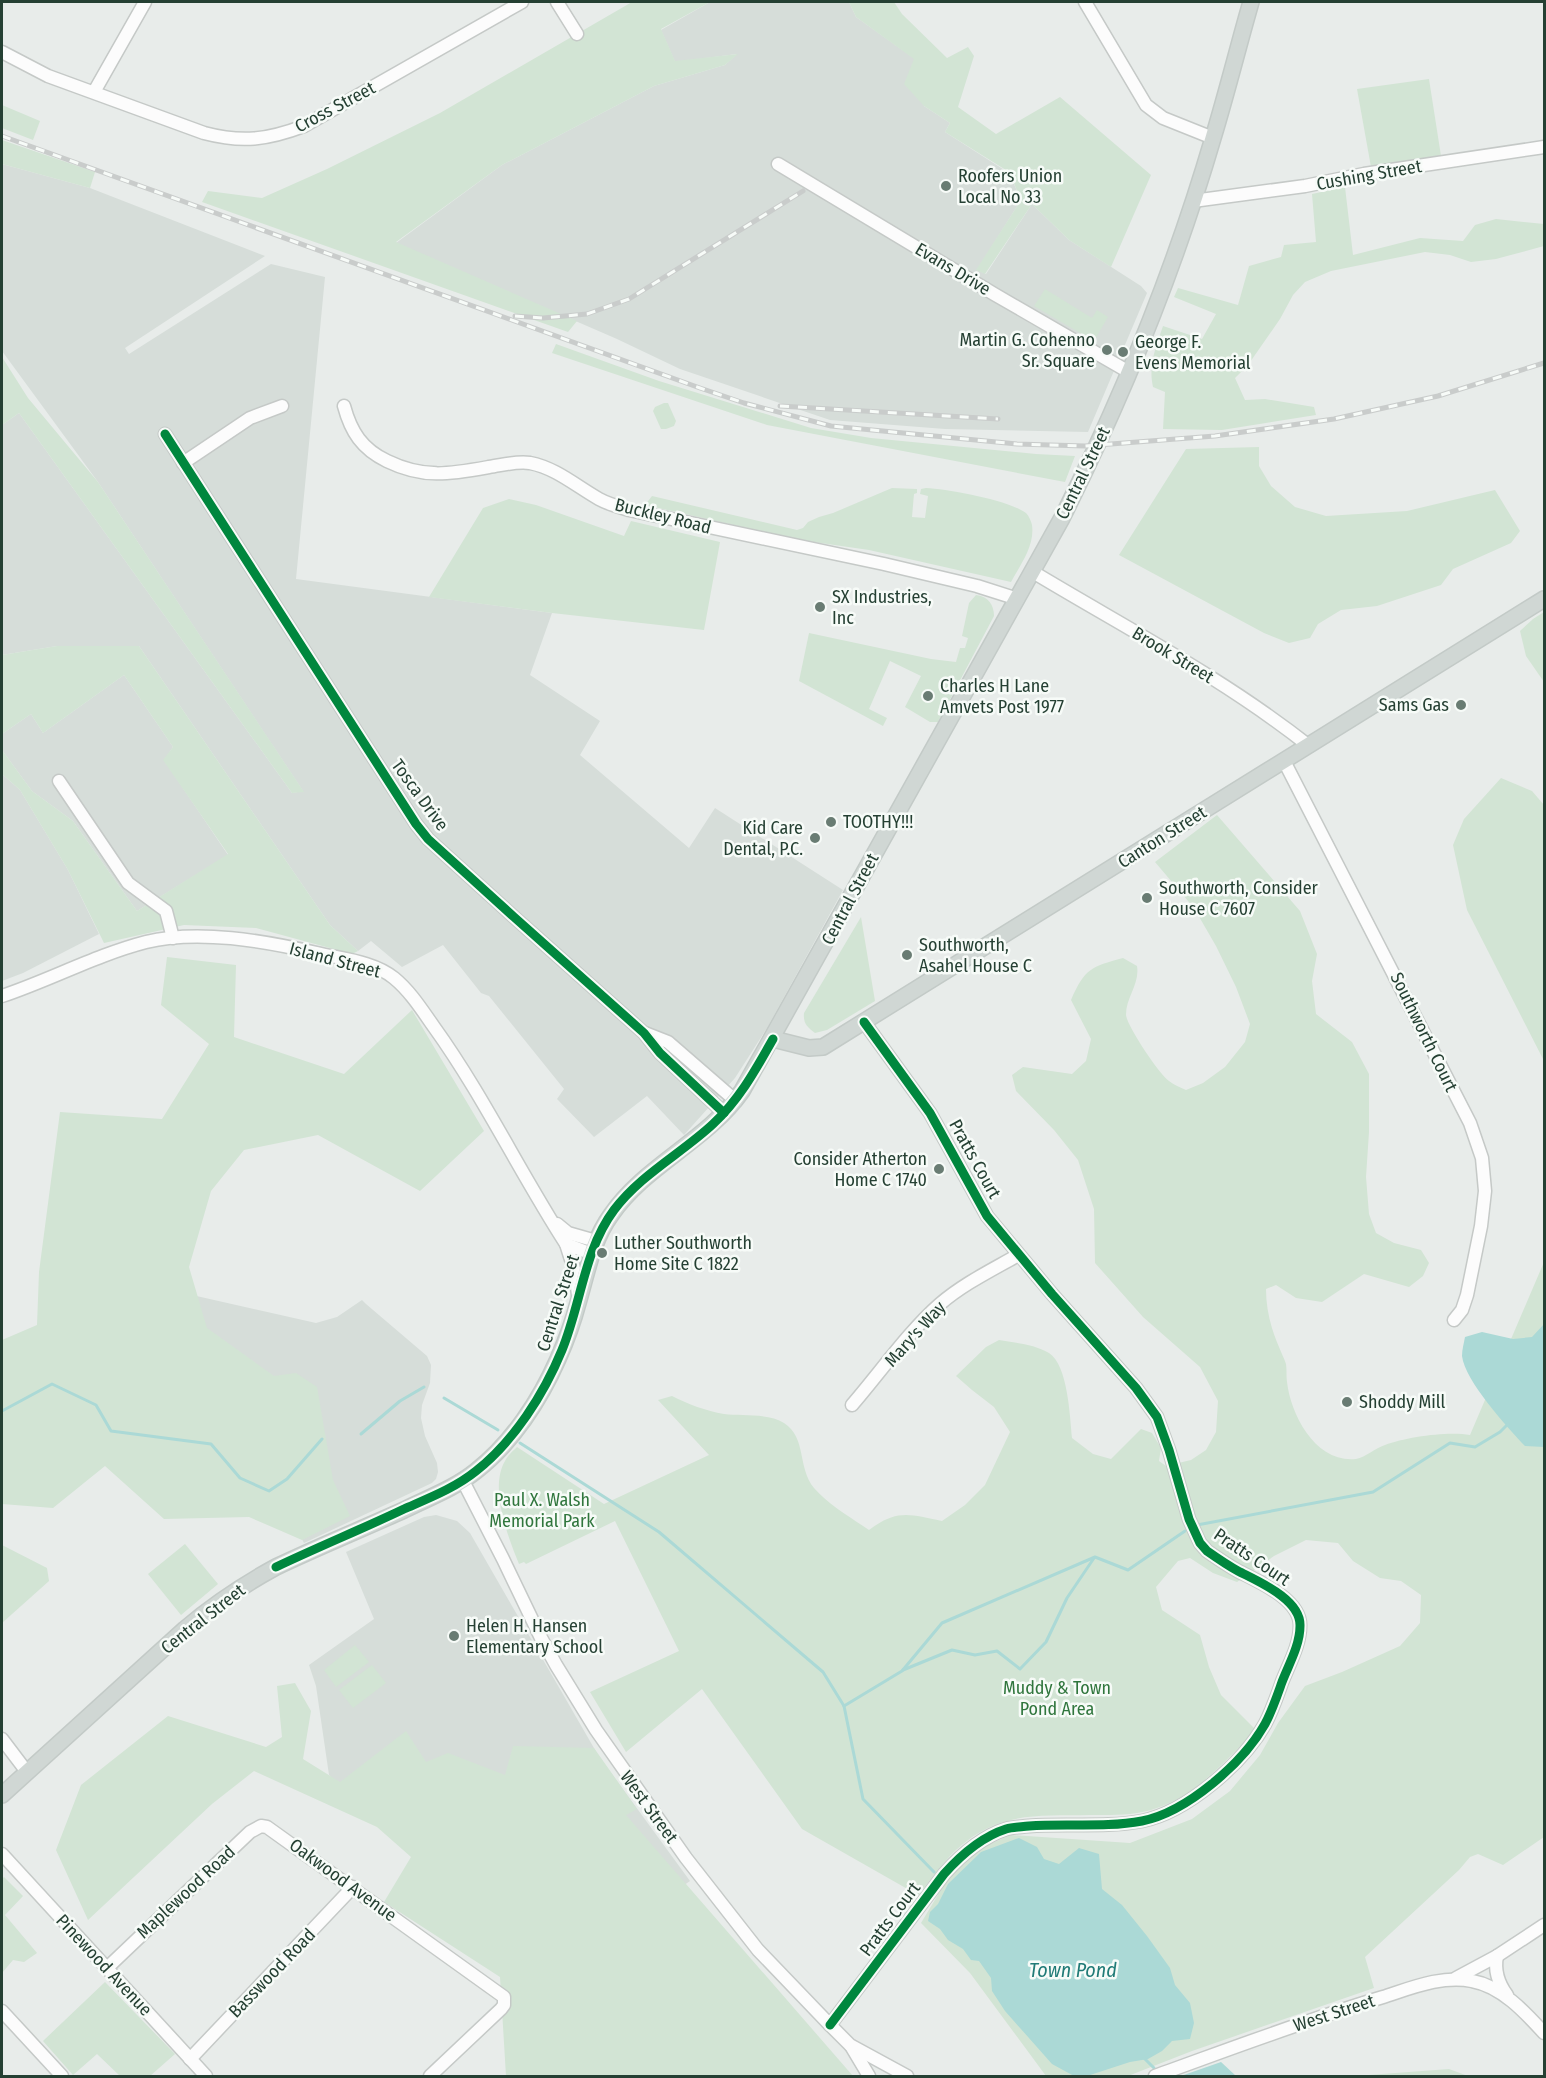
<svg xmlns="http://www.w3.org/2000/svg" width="1546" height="2078" font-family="'Fira Sans Condensed',sans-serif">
<rect width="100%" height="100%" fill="#e8ecea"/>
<g fill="#d6ddd9">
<path d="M 710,2 L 849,2 L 856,17 L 915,59 L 924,106 L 950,123 L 945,132 L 1009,173 L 1021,200 L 977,270 L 986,274 L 1032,204 L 1069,240 L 1141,286 L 1147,293 L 1088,432 L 945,429 L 830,420 L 680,369 L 617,339 L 396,243 L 502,165 L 654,86 L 725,65 L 737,54 L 675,62 L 661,30 Z"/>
<path d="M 2,164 L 90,188 L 265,256 L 125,348 L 129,354 L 271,264 L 325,277 L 296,579 L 552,613 L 530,675 L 600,721 L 580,755 L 689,848 L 715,808 L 843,890 L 767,1028 L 735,1078 L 684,1135 L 647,1096 L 594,1137 L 557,1099 L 564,1089 L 489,996 L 481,993 L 443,945 L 402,967 L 371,941 L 358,951 L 330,925 L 139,646 L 57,646 L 2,655 L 2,425 L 19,413 L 292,793 L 303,791 L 98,482 L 2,351 Z"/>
<path d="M 124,675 L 173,747 L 164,760 L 228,855 L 137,911 L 73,821 L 32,791 L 2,750 L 2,734 L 31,714 L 43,733 Z"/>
<path d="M 2,774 L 20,790 L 68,870 L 99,934 L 23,973 L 2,981 Z"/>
<path d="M 170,1290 L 316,1323 L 337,1317 L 362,1300 L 366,1304 L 427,1356 L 431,1365 L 430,1383 L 422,1405 L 421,1418 L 425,1436 L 437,1463 L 438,1472 L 436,1479 L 432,1483 L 304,1543 Z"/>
<path d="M 436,1515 L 457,1521 L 470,1533 L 598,1755 L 690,1881 L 544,1983 L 329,1775 L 316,1686 L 309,1665 L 374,1619 L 346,1552 L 424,1517 Z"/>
</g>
<g fill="#d2e4d4">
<path d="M 632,2 L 710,2 L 661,29 L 675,61 L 738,54 L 725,65 L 654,86 L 502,165 L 396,242 L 577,321 L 568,332 L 202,202 L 208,191 L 262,198 L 327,169 L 440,113 Z"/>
<path d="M 849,2 L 894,2 L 902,14 L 947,58 L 968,47 L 974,56 L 958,107 L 996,134 L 1060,97 L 1151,175 L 1111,267 L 1069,240 L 1032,204 L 985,274 L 976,270 L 1021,200 L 1009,172 L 945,132 L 950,123 L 924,106 L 904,84 L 914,59 L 856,17 Z"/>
<path d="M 1429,79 L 1441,156 L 1371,167 L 1357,89 Z"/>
<path d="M 2,105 L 40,121 L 33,140 L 2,128 Z"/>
<path d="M 2,140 L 95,172 L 90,188 L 2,164 Z"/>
<path d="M 1345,187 L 1353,255 L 1420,238 L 1463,241 L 1475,225 L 1496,219 L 1544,224 L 1544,246 L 1496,259 L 1471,262 L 1450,255 L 1425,252 L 1331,271 L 1305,282 L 1293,295 L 1280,319 L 1248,365 L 1235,378 L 1245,400 L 1265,399 L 1314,407 L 1316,415 L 1222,430 L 1163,429 L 1165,392 L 1153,387 C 1148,365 1156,347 1163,326 L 1202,339 L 1216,314 L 1174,297 L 1178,288 L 1238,305 L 1249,266 L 1281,257 L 1284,245 L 1316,242 L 1312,194 Z"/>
<path d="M 1045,289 L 1092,318 L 1097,310 L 1108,317 L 1094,341 L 1034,306 Z"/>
<path d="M 556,344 L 659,381 L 811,428 L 871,438 L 1036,454 L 1075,456 L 1065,482 L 767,425 L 552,353 Z"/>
<path d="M 2,357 L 28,398 L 98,482 L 304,792 L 292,793 L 19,413 L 2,425 Z"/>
<path d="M 664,403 L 668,403 L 676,421 L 674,426 L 666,429 L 661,429 L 653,411 L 655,407 Z"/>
<path d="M 1259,447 L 1259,466 L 1271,486 L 1295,507 L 1326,516 L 1407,511 L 1495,490 L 1520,531 L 1511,543 L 1453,569 L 1441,585 L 1377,606 L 1341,610 L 1318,624 L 1310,638 L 1289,643 L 1264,633 L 1119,555 L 1186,449 Z"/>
<path d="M 892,488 L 917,489 L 917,493 L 914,494 L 912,517 L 925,518 L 928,496 L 920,494 L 921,489 L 926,488 C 948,489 1008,500 1026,513 C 1029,516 1031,521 1032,525 C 1035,546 1020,565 1011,582 L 869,550 L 800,540 L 645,505 L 652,496 L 797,530 L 803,528 L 808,522 L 819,517 L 833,513 Z"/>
<path d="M 509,499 L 536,505 L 624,536 L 631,521 L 720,542 L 704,630 L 552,613 L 429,597 L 483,508 Z"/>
<path d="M 976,595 C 988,596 994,605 994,616 L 938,722 L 930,722 L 905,707 L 921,676 L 890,661 L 869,709 L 887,718 L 883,726 L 799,681 L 809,633 L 931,659 L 956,662 L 960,648 L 965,648 L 968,638 L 962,636 L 969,603 Z"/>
<path d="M 1544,612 L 1544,682 L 1526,656 L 1520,631 L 1533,619 Z"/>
<path d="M 57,646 L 139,646 L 330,925 L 358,951 L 352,954 L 256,928 L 184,925 L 104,943 L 68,870 L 20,790 L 2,774 L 2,750 L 32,791 L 73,821 L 137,911 L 228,854 L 163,760 L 173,747 L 124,675 L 43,733 L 31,714 L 2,734 L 2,655 Z"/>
<path d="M 1501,778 L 1532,791 L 1544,805 L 1544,1061 L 1467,910 L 1453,845 L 1464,819 Z"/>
<path d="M 1217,815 L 1300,911 L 1317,954 L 1312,981 L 1316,1014 L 1352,1042 L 1369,1074 L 1369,1132 L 1366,1177 L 1369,1214 L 1376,1233 L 1394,1243 L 1421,1250 L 1429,1263 L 1423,1276 L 1409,1287 L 1364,1274 L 1322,1302 L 1296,1298 L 1276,1285 L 1266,1289 C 1266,1309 1271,1329 1279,1347 C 1281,1352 1284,1358 1286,1364 C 1287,1370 1286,1376 1287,1382 C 1291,1416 1316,1463 1356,1459 C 1366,1457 1375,1448 1385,1445 C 1406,1437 1448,1431 1470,1435 L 1544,1262 L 1544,1837 L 1503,1865 L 1478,1854 L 1470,1857 L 1459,1870 L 1365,1957 L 1374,1988 L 1192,2051 L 1128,2076 L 1046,2076 L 970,1973 L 921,1923 L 945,1883 L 956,1871 L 983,1847 L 1011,1835 L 1130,1843 L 1192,1819 L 1230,1791 L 1260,1755 L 1278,1723 L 1305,1686 L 1342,1672 L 1400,1646 L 1420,1623 L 1421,1595 L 1401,1581 L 1380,1578 L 1353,1561 L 1338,1543 L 1306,1540 L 1274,1556 L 1237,1582 L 1213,1573 L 1190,1558 L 1178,1561 L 1156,1587 L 1162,1610 L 1200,1635 L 1209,1667 L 1221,1695 L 1256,1730 C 1227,1759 1197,1795 1157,1808 C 1135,1816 1112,1815 1089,1815 C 1037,1816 998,1811 956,1850 C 942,1863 931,1880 918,1895 L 802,1829 L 702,1689 L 626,1752 L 590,1692 L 679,1651 L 615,1521 L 526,1564 L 524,1562 L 519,1564 C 508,1537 489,1488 505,1461 C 508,1455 513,1451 517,1447 L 604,1504 L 709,1455 L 658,1400 L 672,1396 C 688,1404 706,1411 724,1414 C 741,1416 769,1413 784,1423 C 807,1438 797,1467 814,1488 C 829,1505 850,1517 869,1530 C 897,1509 909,1514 942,1521 L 965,1505 L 985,1485 L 1010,1432 L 994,1407 L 972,1390 L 956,1376 L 986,1347 L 999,1340 C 1015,1343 1034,1344 1049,1353 C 1068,1365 1070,1417 1072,1438 L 1093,1454 L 1111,1459 L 1141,1429 L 1152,1433 L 1161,1448 L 1159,1461 L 1166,1466 L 1191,1460 L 1206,1450 L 1216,1432 L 1218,1401 L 1200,1367 L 1143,1317 L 1095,1263 L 1094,1209 L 1078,1160 L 1054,1130 L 1016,1091 L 1012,1075 L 1023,1067 L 1072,1074 L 1086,1061 L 1091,1039 L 1071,1000 C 1085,968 1091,967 1123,958 L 1137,966 C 1140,984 1126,997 1126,1015 C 1127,1026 1159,1074 1169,1081 C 1174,1085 1180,1087 1186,1090 L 1203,1083 L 1225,1067 L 1245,1042 L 1250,1024 L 1236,987 L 1216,946 L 1194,908 L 1155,862 Z"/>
<path d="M 861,917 L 875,1001 L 827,1030 L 815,1033 C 807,1027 803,1023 804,1013 Z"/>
<path d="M 167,957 L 236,965 L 234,1037 L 344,1074 L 412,1010 L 484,1131 L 420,1191 L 318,1135 L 244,1150 L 211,1191 L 189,1267 L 207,1328 L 274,1376 L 296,1373 L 317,1387 L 333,1480 L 350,1516 L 302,1540 L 249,1517 L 164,1519 L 105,1466 L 53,1508 L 2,1504 L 2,1340 L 37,1325 L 39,1272 L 60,1112 L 162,1119 L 209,1044 L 161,1005 Z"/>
<path d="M 185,1544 L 218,1584 L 181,1615 L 148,1574 Z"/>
<path d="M 2,1545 L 47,1568 L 49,1581 L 2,1623 Z"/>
<path d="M 355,1645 L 369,1662 L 336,1687 L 324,1670 Z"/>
<path d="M 372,1665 L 386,1683 L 353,1708 L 339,1690 Z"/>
<path d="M 295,1683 L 311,1711 L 303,1759 L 340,1782 L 406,1731 L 426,1762 L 448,1753 L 505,1775 L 513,1746 L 594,1748 L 637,1809 L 626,1815 L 853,2076 L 506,2076 L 500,1977 L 384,1902 L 411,1857 L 377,1827 L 254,1771 L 212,1804 L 88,1920 L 56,1850 L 81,1785 L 168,1716 L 266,1747 L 282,1737 L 277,1686 Z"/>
<path d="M 4,1877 L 23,1896 L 5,1915 L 37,1953 L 24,1962 L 13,1960 L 2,1973 L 2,1879 Z"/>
<path d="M 105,1982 L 175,2054 L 150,2076 L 120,2076 L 97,2054 L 73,2075 L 43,2041 Z"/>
<path d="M 1449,2069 L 1468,2076 L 1355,2076 Z"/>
</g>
<g fill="#abd9d6">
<path d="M 1544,1324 L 1544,1447 L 1525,1446 C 1507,1427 1465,1381 1462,1356 C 1462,1349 1464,1343 1465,1337 L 1482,1332 L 1513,1339 L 1532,1337 Z"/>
<path d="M 1019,1838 L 1037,1847 L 1044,1859 L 1059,1864 L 1079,1848 L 1099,1854 L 1102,1889 L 1122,1905 L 1147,1936 L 1170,1968 L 1175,1985 L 1190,2003 L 1194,2023 L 1190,2039 L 1172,2041 L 1162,2051 L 1148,2059 L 1130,2062 L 1087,2076 L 1074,2076 L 1052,2064 L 1005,2011 L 992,1991 L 991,1978 L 979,1961 L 971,1960 L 963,1949 L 948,1940 L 940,1929 L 928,1921 L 930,1912 L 938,1904 L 948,1884 L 981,1852 Z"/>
<path d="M 1221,2062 L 1236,2076 L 1181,2076 Z"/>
</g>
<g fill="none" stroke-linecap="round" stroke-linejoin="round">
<g stroke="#abd9d6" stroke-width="3">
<path d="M 444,1398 L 498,1430"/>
<path d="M 2,1411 L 52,1384 L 96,1405 L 111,1431 L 211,1444 L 240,1478 L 269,1491 L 287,1479 L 322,1439"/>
<path d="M 361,1434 L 400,1401 L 424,1387"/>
<path d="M 520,1443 L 659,1532 L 823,1672 L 844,1706 L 863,1799 L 934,1872"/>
<path d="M 1197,1525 L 1373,1492 L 1450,1443 L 1475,1447 L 1500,1432 L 1508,1424"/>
<path d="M 903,1670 L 952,1650 L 975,1655 L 997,1651 L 1020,1669 L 1046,1642 L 1067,1598 L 1094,1558"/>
<path d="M 844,1706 L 902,1671 L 942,1623 L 1095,1557 L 1128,1570 L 1185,1531"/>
<path d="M 1144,2058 L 1154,2068"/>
</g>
<g stroke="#c5c9c7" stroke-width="15">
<g id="minor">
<path d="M 557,2 L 577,34"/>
<path d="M 1085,2 L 1146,105 L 1163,118 L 1213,138"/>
<path d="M 2,52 L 48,76 L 204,133 C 242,143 267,140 304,126 L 522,2"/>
<path d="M 94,92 L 145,2"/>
<path d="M 778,164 L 994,294 L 1129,372"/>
<path d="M 1193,201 L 1305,186 L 1364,174 L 1544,147"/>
<path d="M 344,406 C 351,432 362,449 387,461 C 424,479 450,474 489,467 C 503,465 516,461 530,463 C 556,468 576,486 599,499 C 608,504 619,507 629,510 L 884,564 L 977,586 L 1018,599"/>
<path d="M 165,434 L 416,824 L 428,839 L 514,917 L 644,1033 L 660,1053 L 724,1113"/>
<path d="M 183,463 L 250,418 L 282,406"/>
<path d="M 1033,572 C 1126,628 1223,678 1309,746"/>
<path d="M 1284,761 L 1470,1123 L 1482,1158 L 1485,1191 L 1481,1226 L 1467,1295 L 1462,1310 L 1454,1320"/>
<path d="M 59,781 L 128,883 L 166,911 L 173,938"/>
<path d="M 2,996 C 50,980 96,955 146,942 C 198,929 264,941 317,953 C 341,959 373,961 394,978 C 410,991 422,1010 434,1027 C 483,1095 520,1173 566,1244 L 575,1272 L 578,1295"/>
<path d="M 645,1033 L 668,1042 L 736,1101"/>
<path d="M 557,1224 L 568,1233 L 596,1241"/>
<path d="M 566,1244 L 592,1254"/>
<path d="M 852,1405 C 879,1374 909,1331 940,1304 C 963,1284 992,1270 1018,1255"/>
<path d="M 463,1481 L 503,1559 L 540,1636 L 556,1665 L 596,1730 L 686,1858 L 758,1950 L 830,2025 L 850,2045 L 907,2076"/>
<path d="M 2,1739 L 27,1772"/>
<path d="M 2,1854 L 206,2076"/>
<path d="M 1497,1956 C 1494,1971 1498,1983 1507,1995"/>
<path d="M 107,1968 L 250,1832 L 261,1826 L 267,1827 L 504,1997 L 504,2005 L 501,2009 L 430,2076"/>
<path d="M 1456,1978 L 1497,1956 L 1544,1925"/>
<path d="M 2,2011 L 62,2076"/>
<path d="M 830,2025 L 944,1874 C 961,1855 981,1837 1006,1829 C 1013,1827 1021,1827 1029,1826 C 1066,1823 1105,1828 1142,1821 C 1187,1812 1243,1763 1265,1724 C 1272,1711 1277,1696 1282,1682 C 1289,1664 1300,1645 1300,1626 C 1301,1599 1257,1581 1238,1571 C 1227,1565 1217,1558 1207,1551 L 1200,1543 L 1189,1519 L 1169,1450 L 1157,1417 L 1136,1388 L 1052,1294 L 987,1216 L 930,1113 L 864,1022"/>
<path d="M 851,2046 L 869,2076"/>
<path d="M 190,2059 L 353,1887"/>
<path d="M 1155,2076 C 1230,2049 1306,2020 1383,1997 C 1411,1988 1442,1975 1472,1981 C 1501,1986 1525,2012 1544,2033"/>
</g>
</g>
<g stroke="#c3cac7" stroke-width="18">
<g id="major">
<path d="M 773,1039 L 809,1048 L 823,1047 L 1544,599"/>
<path d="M 2,1795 L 185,1629 C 213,1605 243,1585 276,1567 C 318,1547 362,1529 404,1510 C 428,1498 455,1488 476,1471 C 512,1443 540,1400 558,1359 C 566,1341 573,1322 578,1303 C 587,1273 592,1241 611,1215 C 644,1166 707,1141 742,1091 L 1062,518 C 1123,396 1175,268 1213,138 C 1227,92 1238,47 1251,2"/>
</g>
</g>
<use href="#minor" stroke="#fcfcfc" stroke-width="12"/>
<use href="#major" stroke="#d0d7d4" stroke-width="15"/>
<g stroke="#c9cccb" stroke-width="5">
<g id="rail">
<path d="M 2,136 L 700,388 L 744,403 L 831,426 L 1017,444 L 1085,446 L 1215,436 L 1334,419 L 1438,396 L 1544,363"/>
<path d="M 515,316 L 543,318 L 587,314 L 629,299 L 803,191"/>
<path d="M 780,406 L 998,419"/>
</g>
</g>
<use href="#rail" stroke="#f7fbf8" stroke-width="3" stroke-dasharray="9" stroke-linecap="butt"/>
<g stroke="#f7fbf8" stroke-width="13">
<g id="cycleway">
<path d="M 165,434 L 416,824 L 428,839 L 514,917 L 644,1033 L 660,1053 L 724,1113"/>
<path d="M 276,1567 C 318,1547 362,1529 404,1509 C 429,1498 455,1488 476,1471 C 514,1441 544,1394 562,1350 C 581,1304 584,1250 614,1210 C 640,1175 682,1153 713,1124 C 740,1099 756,1069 773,1039"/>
<path d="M 830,2025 L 944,1874 C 961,1855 981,1837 1006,1829 C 1013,1827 1021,1827 1029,1826 C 1066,1823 1105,1828 1142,1821 C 1187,1812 1243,1763 1265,1724 C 1272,1711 1277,1696 1282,1682 C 1289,1664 1300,1645 1300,1626 C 1301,1599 1257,1581 1238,1571 C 1227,1565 1217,1558 1207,1551 L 1200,1543 L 1189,1519 L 1169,1450 L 1157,1417 L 1136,1388 L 1052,1294 L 987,1216 L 930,1113 L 864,1022"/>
</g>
</g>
<use href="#cycleway" stroke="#00873e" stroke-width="9"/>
</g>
<g fill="#697c73" stroke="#f7fbf8" stroke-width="2">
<circle cx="946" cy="186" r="6"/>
<circle cx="1107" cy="350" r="6"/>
<circle cx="1123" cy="352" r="6"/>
<circle cx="820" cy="607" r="6"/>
<circle cx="928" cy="696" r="6"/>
<circle cx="1461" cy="705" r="6"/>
<circle cx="831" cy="822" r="6"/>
<circle cx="815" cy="838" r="6"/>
<circle cx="1147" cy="898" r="6"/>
<circle cx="907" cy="955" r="6"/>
<circle cx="939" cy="1169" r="6"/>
<circle cx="602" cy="1253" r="6"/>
<circle cx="1347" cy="1402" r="6"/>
<circle cx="454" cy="1636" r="6"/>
</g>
<g text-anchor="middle" stroke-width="5" stroke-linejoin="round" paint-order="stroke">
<g font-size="18" fill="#254033" stroke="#f7fbf8">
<text transform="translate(335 107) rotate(-28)" y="6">Cross Street</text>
<text transform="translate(1369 175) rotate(-10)" y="6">Cushing Street</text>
<text transform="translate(953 269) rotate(31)" y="6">Evans Drive</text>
<text transform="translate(1083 473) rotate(-64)" y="6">Central Street</text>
<text transform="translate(663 516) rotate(14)" y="6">Buckley Road</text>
<text transform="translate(1173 655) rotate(31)" y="6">Brook Street</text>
<text transform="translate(420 795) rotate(54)" y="6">Tosca Drive</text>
<text transform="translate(1162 837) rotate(-32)" y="6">Canton Street</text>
<text transform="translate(850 899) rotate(-62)" y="6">Central Street</text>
<text transform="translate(335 960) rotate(15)" y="6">Island Street</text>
<text transform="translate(1424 1032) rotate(64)" y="6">Southworth Court</text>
<text transform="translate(975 1159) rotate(61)" y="6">Pratts Court</text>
<text transform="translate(558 1303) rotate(-72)" y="6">Central Street</text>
<text transform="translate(915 1334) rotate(-48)" y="6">Mary's Way</text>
<text transform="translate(1252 1557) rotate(34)" y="6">Pratts Court</text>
<text transform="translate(203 1619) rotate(-38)" y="6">Central Street</text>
<text transform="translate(649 1807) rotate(54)" y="6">West Street</text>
<text transform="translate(343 1880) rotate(36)" y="6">Oakwood Avenue</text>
<text transform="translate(186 1892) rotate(-43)" y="6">Maplewood Road</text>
<text transform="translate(890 1919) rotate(-53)" y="6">Pratts Court</text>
<text transform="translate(104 1965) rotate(47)" y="6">Pinewood Avenue</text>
<text transform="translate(272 1973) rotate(-46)" y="6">Basswood Road</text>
<text transform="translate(1334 2013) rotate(-18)" y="6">West Street</text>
</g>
<g font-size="18" fill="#254033" stroke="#f7fbf8" text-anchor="start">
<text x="958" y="182">Roofers Union<tspan x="958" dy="21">Local No 33</tspan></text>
<text x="1095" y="346" text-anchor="end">Martin G. Cohenno<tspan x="1095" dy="21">Sr. Square</tspan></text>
<text x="1135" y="348">George F.<tspan x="1135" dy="21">Evens Memorial</tspan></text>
<text x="832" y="603">SX Industries,<tspan x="832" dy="21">Inc</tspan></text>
<text x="940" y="692">Charles H Lane<tspan x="940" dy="21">Amvets Post 1977</tspan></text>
<text x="1449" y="711" text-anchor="end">Sams Gas</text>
<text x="843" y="828">TOOTHY!!!</text>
<text x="803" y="834" text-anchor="end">Kid Care<tspan x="803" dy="21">Dental, P.C.</tspan></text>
<text x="1159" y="894">Southworth, Consider<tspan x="1159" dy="21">House C 7607</tspan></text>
<text x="919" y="951">Southworth,<tspan x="919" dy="21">Asahel House C</tspan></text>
<text x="927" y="1165" text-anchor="end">Consider Atherton<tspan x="927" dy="21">Home C 1740</tspan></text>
<text x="614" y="1249">Luther Southworth<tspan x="614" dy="21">Home Site C 1822</tspan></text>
<text x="1359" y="1408">Shoddy Mill</text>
<text x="466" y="1632">Helen H. Hansen<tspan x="466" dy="21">Elementary School</tspan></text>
</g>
<g font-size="18" fill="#30763d" stroke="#f7fbf8">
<text x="542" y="1506">Paul X. Walsh<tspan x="542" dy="21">Memorial Park</tspan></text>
<text x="1057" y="1694">Muddy &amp; Town<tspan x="1057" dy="21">Pond Area</tspan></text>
</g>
<g font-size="20" font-style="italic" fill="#217b77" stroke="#f7fbf8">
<text x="1073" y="1977">Town Pond</text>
</g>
</g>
<rect width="1546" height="2078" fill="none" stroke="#254033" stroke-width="6"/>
</svg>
